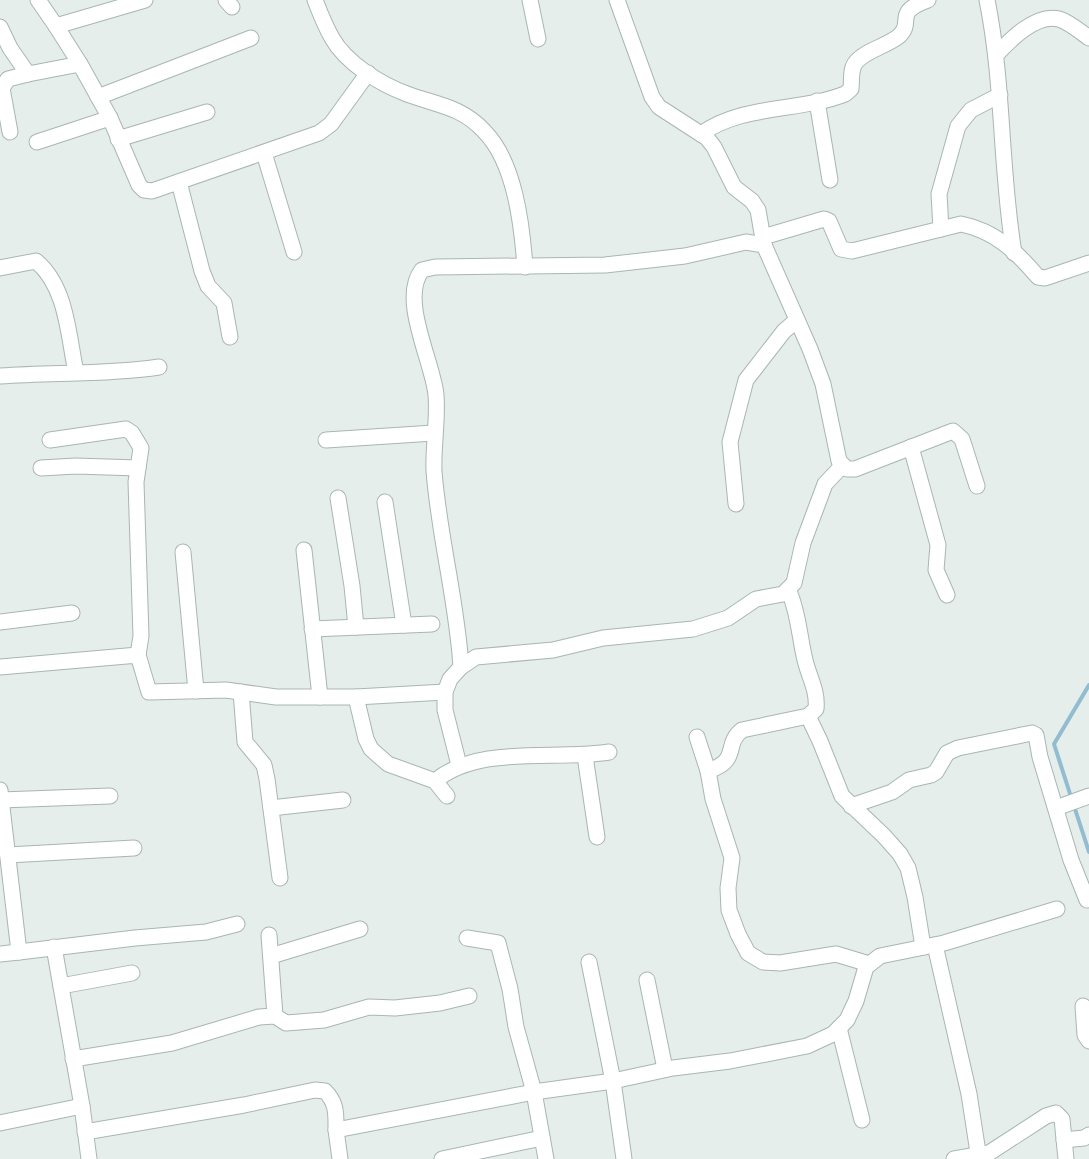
<svg xmlns="http://www.w3.org/2000/svg" width="1089" height="1159" font-family="Rubik,sans-serif">
<rect width="100%" height="100%" fill="#e6eeec"/>
<g fill="none" stroke-linecap="round" stroke-linejoin="round">
<g stroke="#92bccf" stroke-width="4">
<path d="M 1072,800 L 1054,744 L 1089,685"/>
<path d="M 1074,806 L 1089,852"/>
</g>
<g stroke="#a8b6b4" stroke-width="17">
<g id="minor">
<path d="M 38,0 L 56,26 L 145,0"/>
<path d="M 226,0 L 232,7"/>
<path d="M 315,0 C 320,13 325,26 332,38 C 346,63 380,84 407,94 C 436,105 461,106 484,131 C 515,162 522,225 525,267"/>
<path d="M 530,0 L 538,39"/>
<path d="M 617,0 L 652,97 L 659,107 L 707,138 L 714,147 L 734,187 L 752,201 L 758,210 L 764,245"/>
<path d="M 987,0 C 1004,84 1000,169 1014,253"/>
<path d="M 56,26 L 80,64"/>
<path d="M 0,27 L 10,48 L 28,74 L 80,64 L 110,118 L 139,185 L 144,190 L 152,191 L 319,133 L 331,124 L 368,73"/>
<path d="M 996,55 C 1010,40 1036,13 1059,19 C 1069,22 1081,32 1089,38"/>
<path d="M 98,97 L 251,38"/>
<path d="M 817,101 L 830,180"/>
<path d="M 10,132 L 2,88 L 8,79 L 28,74"/>
<path d="M 701,134 C 742,104 799,112 845,94 L 851,89 C 852,80 850,69 856,62 C 866,50 887,46 899,36 C 915,21 892,13 928,0"/>
<path d="M 118,139 L 207,112"/>
<path d="M 37,142 L 110,118"/>
<path d="M 264,153 L 294,252"/>
<path d="M 179,182 L 202,271 L 208,286 L 224,303 L 230,337"/>
<path d="M 941,229 L 939,194 L 958,126 L 971,110 L 1000,95"/>
<path d="M 763,237 L 824,219 L 829,221 L 841,249 L 852,251 L 961,224 C 995,231 1016,251 1038,277 L 1045,278 L 1089,263"/>
<path d="M 0,268 L 36,261 C 67,287 68,335 76,372"/>
<path d="M 0,376 C 53,372 106,375 159,367"/>
<path d="M 50,440 L 126,429 L 132,433 L 141,448 L 136,482 L 141,636 L 138,655"/>
<path d="M 326,440 L 434,433"/>
<path d="M 911,447 L 938,545 L 936,570 L 947,595"/>
<path d="M 41,468 L 76,466 L 138,468"/>
<path d="M 338,498 L 352,586 L 356,627"/>
<path d="M 385,502 L 404,625"/>
<path d="M 736,504 L 730,442 L 746,380 L 784,331 L 797,320"/>
<path d="M 304,550 L 320,697"/>
<path d="M 183,552 L 196,691"/>
<path d="M 0,622 L 72,613"/>
<path d="M 312,629 L 432,624"/>
<path d="M 0,667 L 138,655 L 149,692 L 226,690 L 276,697 L 356,697 L 445,692"/>
<path d="M 461,667 C 457,601 439,537 434,471 C 433,446 438,420 436,395 C 433,362 399,299 422,270 L 435,267 L 605,265 L 685,256 L 746,242 L 764,245 L 810,349 L 823,384 L 839,461 L 847,469 L 855,469 L 953,431 L 962,439 L 977,486"/>
<path d="M 241,692 L 245,742 L 264,765 L 267,779 L 280,878"/>
<path d="M 356,697 L 366,739 L 371,749 L 388,764 L 435,781 L 447,796"/>
<path d="M 808,716 L 820,741 L 842,796 L 884,836 L 900,854 L 908,868 L 915,897 L 923,947"/>
<path d="M 697,737 L 708,771 L 713,799 L 732,858 L 728,888 L 729,910 L 738,934 L 748,953 L 763,962 L 780,963 L 836,954 L 869,964"/>
<path d="M 585,756 L 597,837"/>
<path d="M 459,765 L 445,710 L 445,692 L 450,679 L 461,667 L 476,657 L 553,650 L 603,638 L 693,629 L 728,618 L 756,599 L 783,594 L 794,583 L 803,543 L 825,484 L 842,466"/>
<path d="M 708,771 C 741,760 723,745 742,730 L 808,716 L 816,709 C 818,691 809,677 805,660 C 799,635 799,615 789,591"/>
<path d="M 435,781 C 480,744 554,761 609,752"/>
<path d="M 0,790 L 19,952 L 135,938 L 206,932 L 237,924"/>
<path d="M 1,800 L 110,796"/>
<path d="M 851,806 L 892,792 L 909,780 L 931,775 L 936,772 L 947,753 L 958,748 L 1032,733 L 1036,735 L 1040,757 L 1071,860 L 1087,900"/>
<path d="M 271,808 L 343,800"/>
<path d="M 1056,808 L 1089,796"/>
<path d="M 8,855 L 134,848"/>
<path d="M 269,935 L 275,1016"/>
<path d="M 467,938 L 498,943 L 510,989 L 516,1027 L 534,1092 L 546,1159"/>
<path d="M 935,945 L 969,1094 L 979,1159"/>
<path d="M 54,947 L 82,1106 L 89,1159"/>
<path d="M 0,954 L 19,952"/>
<path d="M 271,956 L 360,929"/>
<path d="M 589,962 L 613,1081 L 624,1159"/>
<path d="M 647,980 L 665,1069"/>
<path d="M 61,986 L 132,973"/>
<path d="M 1083,1006 L 1085,1035 L 1089,1041"/>
<path d="M 839,1028 L 862,1120"/>
<path d="M 73,1059 L 172,1043 L 259,1017 L 275,1016 L 286,1023 L 324,1020 L 369,1007 L 395,1008 L 440,1003 L 469,996"/>
<path d="M 0,1123 L 82,1106"/>
<path d="M 85,1132 L 244,1105 L 315,1090 L 325,1091 C 337,1103 336,1114 336,1130"/>
<path d="M 1064,1140 L 1084,1138 L 1089,1135"/>
<path d="M 340,1159 L 336,1130 L 534,1092 L 613,1081 L 673,1068 L 730,1061 L 807,1046 L 833,1034 L 847,1020 L 856,1001 L 866,967 L 880,956 L 944,943 L 1057,909"/>
<path d="M 442,1159 L 542,1138"/>
<path d="M 954,1159 L 989,1153 L 1046,1116 L 1056,1113 L 1062,1119 L 1066,1159"/>
</g>
</g>
<use href="#minor" stroke="#fff" stroke-width="15"/>
</g>
</svg>
